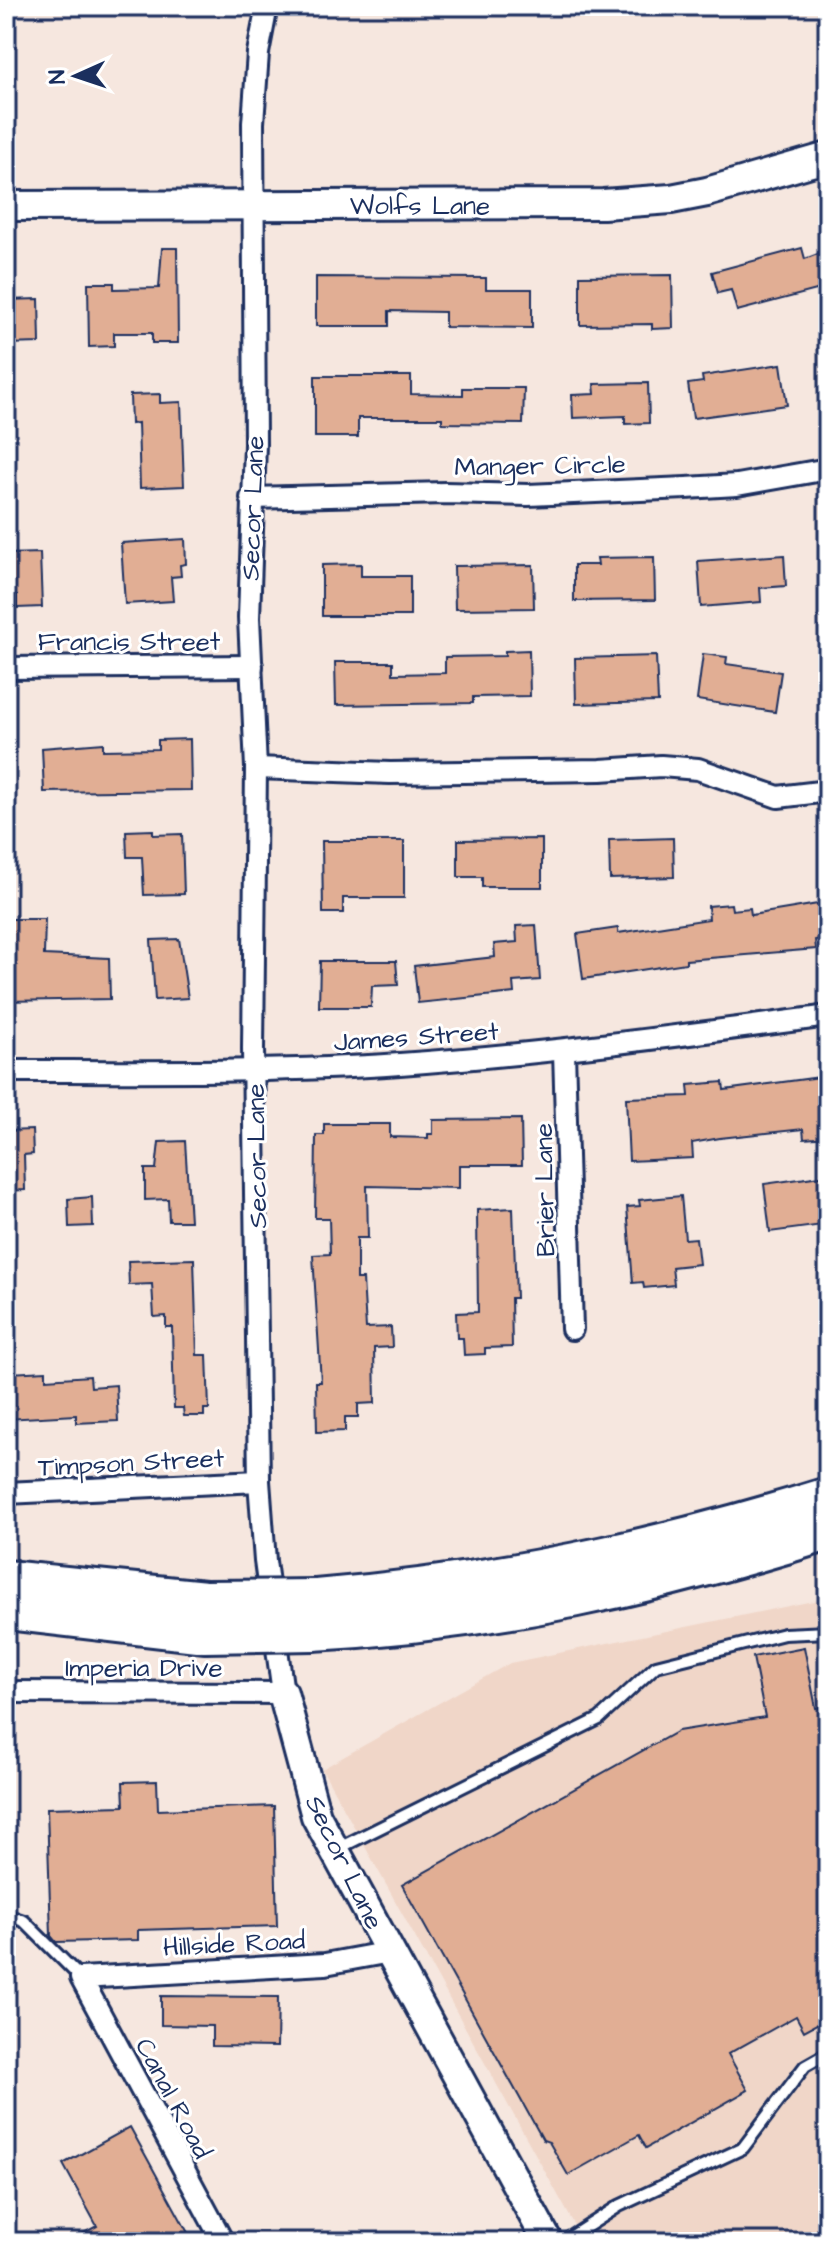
<svg xmlns="http://www.w3.org/2000/svg" width="834" height="2248" font-family="'Architects Daughter',sans-serif">
<rect width="100%" height="100%" fill="#f6e7df"/>
<filter id="ink" filterUnits="userSpaceOnUse"><feTurbulence type="fractalNoise" baseFrequency=".0125" numOctaves="2"/><feDisplacementMap in="SourceGraphic" scale="16" xChannelSelector="R" yChannelSelector="G"/><feConvolveMatrix kernelMatrix="1 2 1 2 8 2 1 2 1" color-interpolation-filters="sRGB"/></filter>
<g filter="url(#ink)">
<path fill="#f0d6c8" d="M 828,1598 L 828,2242 L 584,2242 L 322,1769 L 510,1663 Z"/>
<g fill="#e1ae94" stroke="#1b2f5e" stroke-width="2">
<path d="M 162,248 L 177,248 L 178,343 L 152,343 L 152,333 L 114,333 L 114,346 L 89,347 L 88,283 L 114,283 L 114,289 L 159,288 Z"/>
<path d="M 802,248 L 805,259 L 828,250 L 828,287 L 737,311 L 731,290 L 718,293 L 712,272 Z"/>
<path d="M 672,275 L 673,328 L 652,329 L 652,324 L 580,325 L 580,276 Z"/>
<path d="M 316,277 L 486,278 L 486,289 L 532,289 L 532,328 L 445,327 L 445,312 L 389,311 L 389,326 L 316,326 Z"/>
<path d="M 39,299 L 40,343 L 6,344 L 6,300 Z"/>
<path d="M 781,364 L 787,405 L 693,418 L 688,384 L 703,382 L 702,376 Z"/>
<path d="M 315,376 L 411,376 L 411,394 L 463,395 L 463,388 L 524,388 L 523,424 L 442,423 L 442,418 L 358,418 L 358,437 L 315,437 Z"/>
<path d="M 648,383 L 649,423 L 625,424 L 625,416 L 573,418 L 572,395 L 595,394 L 594,384 Z"/>
<path d="M 160,394 L 160,403 L 181,402 L 184,486 L 140,488 L 138,423 L 131,424 L 130,395 Z"/>
<path d="M 185,539 L 186,564 L 180,565 L 181,576 L 171,577 L 173,601 L 125,604 L 121,543 Z"/>
<path d="M 40,553 L 42,607 L 17,608 L 17,595 L 6,595 L 6,554 Z"/>
<path d="M 784,555 L 786,586 L 760,588 L 761,602 L 701,607 L 698,561 Z"/>
<path d="M 654,557 L 655,600 L 574,601 L 574,565 L 598,565 L 597,558 Z"/>
<path d="M 361,564 L 361,576 L 410,576 L 410,616 L 322,616 L 322,565 Z"/>
<path d="M 533,565 L 534,608 L 455,609 L 454,566 Z"/>
<path d="M 529,650 L 530,696 L 473,697 L 473,703 L 336,705 L 335,662 L 393,662 L 393,674 L 445,673 L 445,657 L 505,656 L 505,651 Z"/>
<path d="M 703,654 L 727,657 L 726,664 L 781,672 L 775,712 L 697,700 Z"/>
<path d="M 656,656 L 658,702 L 576,704 L 575,658 Z"/>
<path d="M 190,739 L 191,790 L 44,792 L 42,748 L 103,743 L 103,750 L 158,749 L 158,740 Z"/>
<path d="M 153,830 L 153,835 L 182,834 L 184,894 L 144,895 L 142,857 L 127,857 L 126,831 Z"/>
<path d="M 673,838 L 674,877 L 610,879 L 609,840 Z"/>
<path d="M 542,839 L 542,887 L 482,887 L 482,877 L 458,877 L 458,840 Z"/>
<path d="M 322,841 L 404,841 L 404,898 L 343,898 L 343,913 L 323,913 Z"/>
<path d="M 824,903 L 828,938 L 815,940 L 816,949 L 686,960 L 686,963 L 583,979 L 577,934 L 618,928 L 618,933 L 709,919 L 708,906 L 731,904 L 732,910 L 750,908 L 751,915 Z"/>
<path d="M 10,919 L 45,919 L 44,955 L 109,958 L 110,999 L 6,1001 Z"/>
<path d="M 536,925 L 540,980 L 513,982 L 514,993 L 418,1003 L 414,966 L 495,957 L 494,944 L 517,942 L 516,926 Z"/>
<path d="M 179,939 L 188,998 L 155,1000 L 151,940 Z"/>
<path d="M 320,961 L 396,961 L 398,985 L 372,986 L 371,1007 L 319,1007 Z"/>
<path d="M 828,1076 L 828,1137 L 804,1139 L 803,1129 L 720,1138 L 692,1143 L 693,1158 L 629,1161 L 626,1098 L 689,1096 L 688,1085 L 723,1082 L 724,1090 Z"/>
<path d="M 521,1119 L 522,1165 L 459,1165 L 459,1188 L 367,1186 L 368,1238 L 357,1238 L 357,1279 L 363,1279 L 366,1328 L 391,1327 L 392,1347 L 374,1348 L 375,1403 L 358,1404 L 358,1417 L 345,1417 L 345,1431 L 317,1432 L 316,1382 L 321,1382 L 313,1255 L 330,1254 L 329,1218 L 315,1218 L 316,1135 L 324,1135 L 324,1124 L 390,1124 L 390,1137 L 428,1138 L 428,1134 L 433,1134 L 433,1120 Z"/>
<path d="M 32,1130 L 33,1154 L 24,1155 L 25,1190 L 6,1191 L 6,1131 Z"/>
<path d="M 185,1141 L 190,1221 L 169,1221 L 168,1199 L 145,1200 L 145,1169 L 156,1169 L 159,1142 Z"/>
<path d="M 828,1175 L 828,1199 L 820,1200 L 823,1225 L 770,1232 L 764,1184 Z"/>
<path d="M 681,1196 L 685,1239 L 696,1238 L 699,1264 L 672,1267 L 674,1285 L 644,1288 L 643,1282 L 633,1283 L 627,1207 L 640,1206 L 639,1200 Z"/>
<path d="M 92,1197 L 93,1226 L 69,1227 L 68,1199 Z"/>
<path d="M 513,1208 L 516,1298 L 511,1298 L 512,1347 L 485,1348 L 485,1354 L 464,1355 L 463,1338 L 457,1338 L 456,1313 L 478,1312 L 477,1210 Z"/>
<path d="M 194,1259 L 197,1355 L 207,1355 L 209,1409 L 204,1409 L 204,1416 L 184,1416 L 183,1408 L 174,1408 L 172,1327 L 166,1327 L 166,1316 L 154,1317 L 152,1284 L 129,1285 L 128,1261 Z"/>
<path d="M 46,1371 L 46,1379 L 90,1376 L 91,1387 L 116,1385 L 118,1421 L 76,1423 L 76,1415 L 6,1419 L 10,1373 Z"/>
<path d="M 804,1647 L 816,1708 L 828,1706 L 828,2018 L 804,2031 L 796,2016 L 728,2054 L 748,2090 L 646,2148 L 639,2135 L 568,2175 L 549,2142 L 543,2140 L 402,1885 L 678,1731 L 765,1717 L 753,1657 Z"/>
<path d="M 157,1781 L 158,1810 L 274,1806 L 277,1926 L 138,1930 L 138,1940 L 56,1942 L 51,1936 L 47,1808 L 124,1806 L 123,1782 Z"/>
<path d="M 161,1996 L 278,1997 L 277,2047 L 212,2046 L 212,2026 L 161,2025 Z"/>
<path d="M 130,2127 L 193,2242 L 67,2242 L 97,2226 L 63,2164 Z"/>
</g>
<g fill="none" stroke-linecap="round" stroke-linejoin="round">
<g stroke="#1b2f5e" stroke-width="16">
<g id="lane">
<path d="M 337,1849 L 599,1719 L 656,1666 L 784,1634 L 828,1632"/>
<path d="M 6,1915 L 24,1921 L 81,1978"/>
<path d="M 563,2242 L 619,2206 L 743,2148 L 805,2066 L 828,2053"/>
</g>
</g>
<g stroke="#1b2f5e" stroke-width="26">
<g id="street">
<path d="M 251,498 L 445,493 L 528,495 L 686,488 L 737,485 L 828,469"/>
<path d="M 6,668 L 252,666"/>
<path d="M 256,768 L 390,773 L 601,770 L 661,766 L 698,769 L 778,797 L 828,791"/>
<path d="M 564,1051 L 572,1329"/>
<path d="M 6,1071 C 138,1071 269,1073 400,1064 C 544,1054 685,1035 828,1016"/>
<path d="M 6,1493 L 259,1481"/>
<path d="M 6,1692 L 283,1693 L 265,1561 L 259,1481 L 253,1049 L 256,768 L 249,618 L 255,444 L 253,123 L 258,53 L 267,6"/>
<path d="M 223,2242 L 81,1978 L 325,1964 L 390,1952"/>
</g>
</g>
<g stroke="#1b2f5e" stroke-width="34">
<g id="secondary">
<path d="M 6,206 L 603,204 L 671,199 L 707,192 L 828,157"/>
<path d="M 283,1693 L 316,1816 L 548,2242"/>
</g>
</g>
<g stroke="#1b2f5e" stroke-width="44">
<g id="highway">
<path d="M 6,1580 L 205,1600"/>
<path d="M 316,1599 C 494,1584 658,1550 828,1497"/>
<path d="M 6,1610 L 204,1633"/>
<path d="M 313,1631 C 490,1622 660,1584 828,1531"/>
</g>
</g>
<use href="#lane" stroke="#fff" stroke-width="10"/>
<use href="#street" stroke="#fff" stroke-width="20"/>
<use href="#secondary" stroke="#fff" stroke-width="28"/>
<use href="#highway" stroke="#fff" stroke-width="38"/>
<g stroke="#1b2f5e" stroke-width="44" stroke-linecap="butt">
<g id="highway-bridge">
<path d="M 205,1600 L 316,1599"/>
<path d="M 204,1633 L 313,1631"/>
</g>
</g>
<use href="#highway-bridge" stroke="#fff" stroke-width="38"/>
</g>
</g>
<g text-anchor="middle" stroke-width="6" stroke-linejoin="round" paint-order="stroke">
<g font-size="26" fill="#1b2f5e" stroke="#fff">
<text x="420" y="214">Wolfs Lane</text>
<text transform="translate(540 465) rotate(-1)" y="9">Manger Circle</text>
<text transform="translate(252 508) rotate(-88)" y="9">Secor Lane</text>
<text x="129" y="650">Francis Street</text>
<text transform="translate(416 1036) rotate(-4)" y="9">James Street</text>
<text transform="translate(256 1156) rotate(-91)" y="9">Secor Lane</text>
<text transform="translate(544 1190) rotate(-91)" y="9">Brier Lane</text>
<text transform="translate(131 1462) rotate(-3)" y="9">Timpson Street</text>
<text x="144" y="1676">Imperia Drive</text>
<text transform="translate(345 1862) rotate(64)" y="9">Secor Lane</text>
<text transform="translate(234 1943) rotate(-3)" y="9">Hillside Road</text>
<text transform="translate(174 2098) rotate(62)" y="9">Canal Road</text>
</g>
</g>
<rect width="834" height="2248" fill="none" stroke="#fff" stroke-width="32"/>
<rect x="16" y="16" width="802" height="2216" fill="none" stroke="#1b2f5e" stroke-width="3" filter="url(#ink)"/>
<g transform="translate(76 76) rotate(267)" stroke="#ffffff" stroke-width="6" paint-order="stroke">
<path d="M0-6L14 30L0 20L-14 30Z" fill="#1b2f5e"/>
<text y="-12" font-size="22" font-weight="bold" text-anchor="middle" fill="#1b2f5e">N</text>
</g>
</svg>
